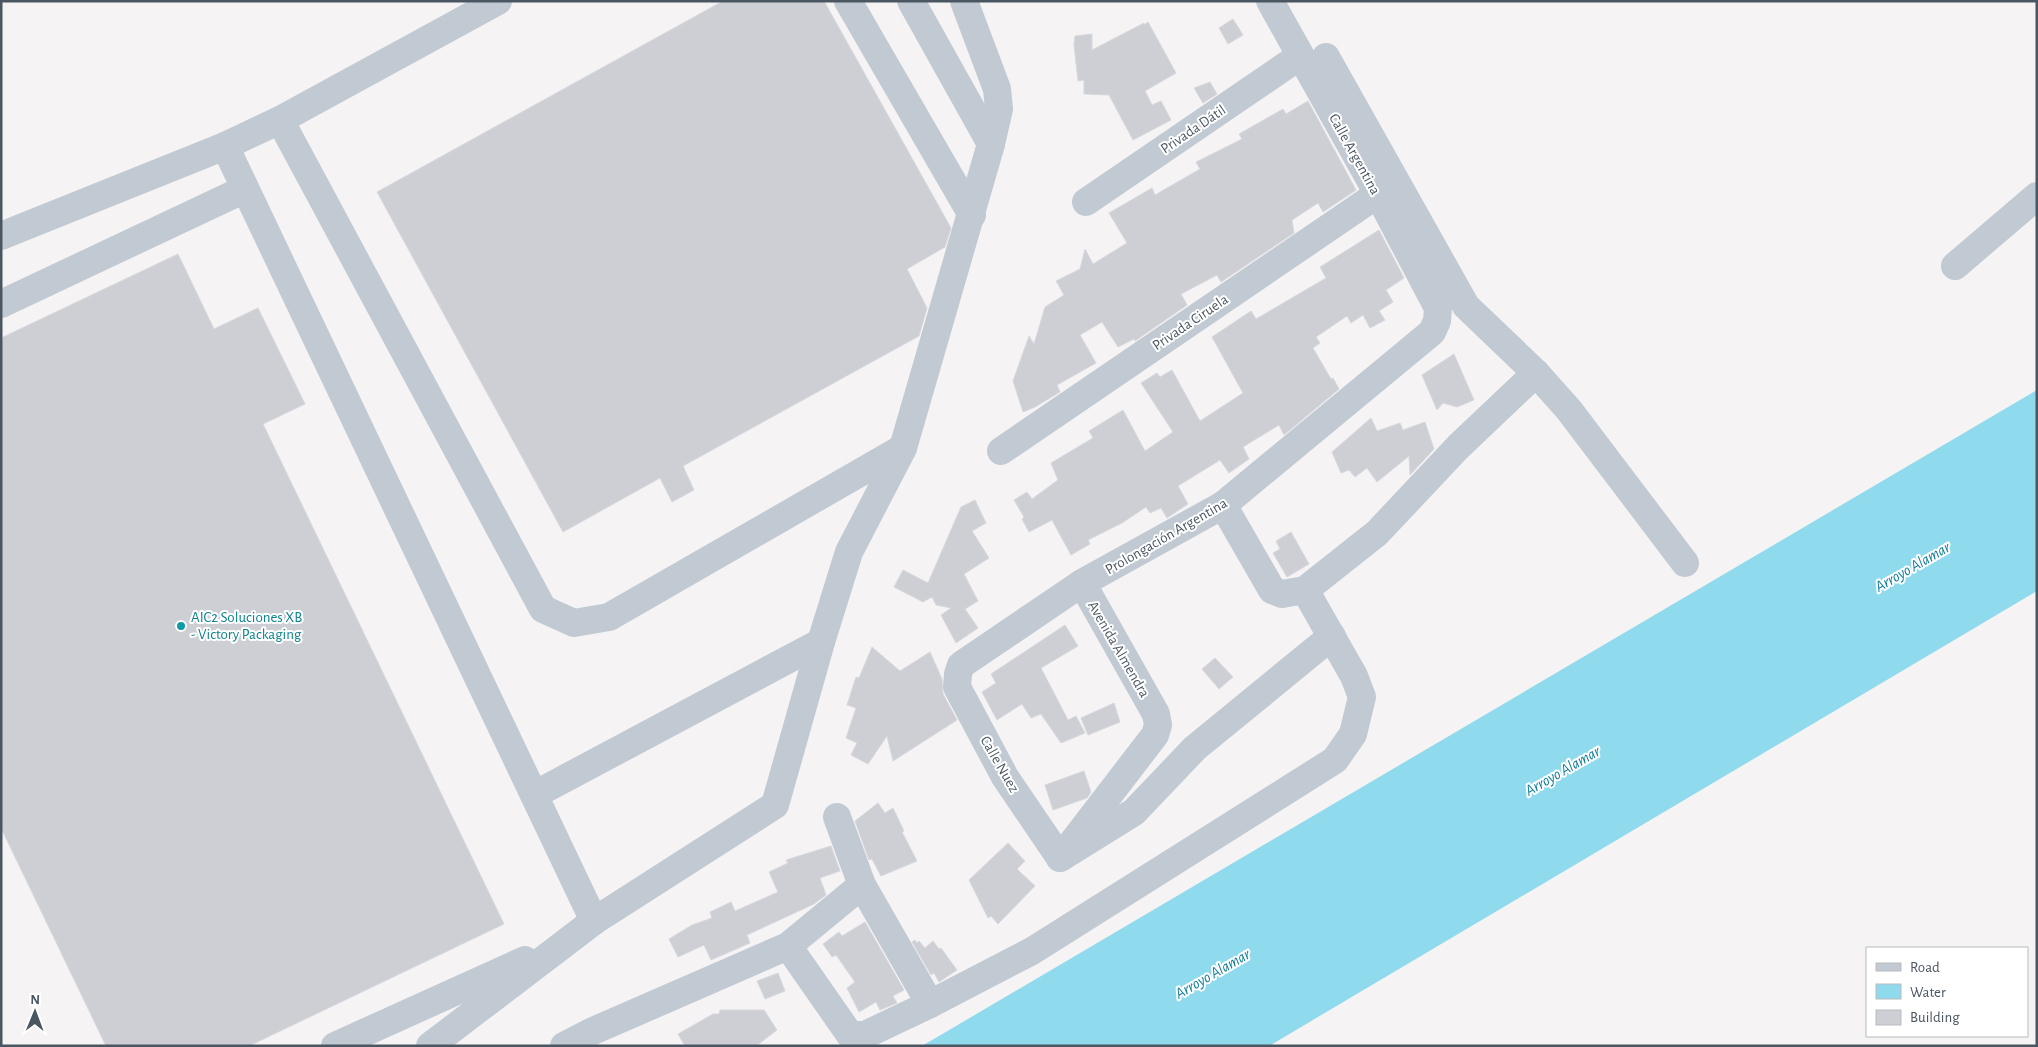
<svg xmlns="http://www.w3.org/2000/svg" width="2038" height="1047" font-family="'Alegreya Sans',sans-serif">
<rect width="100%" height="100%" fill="#f5f3f3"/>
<path fill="#90daee" d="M 2037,390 L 2037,591 L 1269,1046 L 922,1046 Z"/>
<g fill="#cdcfd5" stroke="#d7d9de">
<path d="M 723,1 L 824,1 L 951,228 L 945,247 L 907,269 L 927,308 L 919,336 L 683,466 L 694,490 L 672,502 L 660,478 L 563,532 L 377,192 Z"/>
<path d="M 1233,19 L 1243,35 L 1228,44 L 1219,28 Z"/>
<path d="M 1148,22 L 1176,73 L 1145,91 L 1152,105 L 1161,101 L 1171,120 L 1133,140 L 1109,95 L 1084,94 L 1084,80 L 1078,81 L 1074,45 L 1075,36 L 1092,34 L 1092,50 L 1144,23 L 1144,25 Z"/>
<path d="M 1210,82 L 1217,94 L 1203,103 L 1194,88 Z"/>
<path d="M 1308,101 L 1356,190 L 1323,212 L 1318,203 L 1292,220 L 1294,233 L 1221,282 L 1217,275 L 1181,294 L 1187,305 L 1135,341 L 1134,339 L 1118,347 L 1102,322 L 1080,335 L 1096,363 L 1057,385 L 1060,392 L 1035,407 L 1023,412 L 1013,381 L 1029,336 L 1034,344 L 1045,307 L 1064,295 L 1056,281 L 1080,269 L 1085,249 L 1093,264 L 1127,243 L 1109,213 L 1152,188 L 1155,195 L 1200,169 L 1196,162 L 1242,139 L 1239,134 L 1283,109 L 1286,114 Z"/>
<path d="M 1379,230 L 1404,278 L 1386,290 L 1393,302 L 1379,311 L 1385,320 L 1370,328 L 1363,315 L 1351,323 L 1347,316 L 1316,337 L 1320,343 L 1313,348 L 1331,379 L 1333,378 L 1339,389 L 1284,435 L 1279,425 L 1243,447 L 1249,459 L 1229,473 L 1220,460 L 1178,486 L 1188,504 L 1167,518 L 1161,508 L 1150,513 L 1146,507 L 1122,523 L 1088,540 L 1090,544 L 1071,555 L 1052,520 L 1029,532 L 1022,519 L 1024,517 L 1014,500 L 1027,492 L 1032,499 L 1058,480 L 1051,463 L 1093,438 L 1089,431 L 1123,410 L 1145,451 L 1173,432 L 1141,383 L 1157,373 L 1160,377 L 1172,370 L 1200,421 L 1243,393 L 1212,337 L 1251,311 L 1256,319 L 1326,278 L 1320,267 Z"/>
<path d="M 178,254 L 214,329 L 258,308 L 305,404 L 263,424 L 504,924 L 249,1046 L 106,1046 L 1,828 L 1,338 Z"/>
<path d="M 1454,354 L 1474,400 L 1457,407 L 1443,403 L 1437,410 L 1422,375 Z"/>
<path d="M 1371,418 L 1377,431 L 1400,423 L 1403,430 L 1425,422 L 1434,449 L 1410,475 L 1409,456 L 1377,482 L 1367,468 L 1355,477 L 1349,470 L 1341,473 L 1332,452 Z"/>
<path d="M 975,500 L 986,523 L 972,531 L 989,558 L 964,574 L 978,601 L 965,609 L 978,628 L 956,643 L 941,615 L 951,608 L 936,605 L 932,597 L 923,602 L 894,587 L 903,570 L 928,583 L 961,507 Z"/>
<path d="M 1291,532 L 1309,564 L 1287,577 L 1273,553 L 1280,549 L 1276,541 Z"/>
<path d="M 1065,625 L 1078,646 L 1041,668 L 1068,720 L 1076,716 L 1085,733 L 1061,743 L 1041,714 L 1031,718 L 1022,704 L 997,720 L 982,692 L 996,683 L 991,674 Z"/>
<path d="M 872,647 L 900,671 L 930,652 L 942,679 L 943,694 L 957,720 L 893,761 L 887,736 L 868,764 L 851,755 L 857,743 L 846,738 L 856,708 L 847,705 L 856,677 L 859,678 Z"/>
<path d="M 1215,658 L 1233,677 L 1219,689 L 1202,669 Z"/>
<path d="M 1114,703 L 1120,722 L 1088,735 L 1081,718 Z"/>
<path d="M 1084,771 L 1091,792 L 1087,798 L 1053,810 L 1045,785 Z"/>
<path d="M 878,803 L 885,813 L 893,808 L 904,831 L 902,832 L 917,861 L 881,876 L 872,859 L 869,860 L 855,821 Z"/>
<path d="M 1008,843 L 1025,861 L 1017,869 L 1035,886 L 998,924 L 991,916 L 988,918 L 969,880 Z"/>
<path d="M 831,846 L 840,871 L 820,878 L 826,895 L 814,904 L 747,935 L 750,943 L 711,960 L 704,945 L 678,957 L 669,939 L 692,925 L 712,918 L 710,912 L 731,902 L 735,911 L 778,892 L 769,872 L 788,863 L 786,860 Z"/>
<path d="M 865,922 L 904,990 L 893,996 L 897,1003 L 880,1010 L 876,1002 L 859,1012 L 847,988 L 855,982 L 836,955 L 832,957 L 823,944 L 839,932 L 842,936 Z"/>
<path d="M 915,940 L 917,943 L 919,941 L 925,948 L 933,941 L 939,949 L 941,948 L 957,970 L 939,982 L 934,973 L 931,975 L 912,942 Z"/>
<path d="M 778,973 L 785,991 L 765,999 L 757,981 Z"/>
<path d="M 720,1010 L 764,1010 L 777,1030 L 756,1046 L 685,1046 L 678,1034 L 713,1014 L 719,1014 Z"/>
</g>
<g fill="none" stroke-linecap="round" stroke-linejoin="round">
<g stroke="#c1cad2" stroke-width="28">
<path d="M 848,1 L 972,215"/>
<path d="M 911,1 L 991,144"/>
<path d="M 1326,57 L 1466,306 L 1536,373 L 1569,410 L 1685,563"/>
<path d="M 280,120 L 543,609 L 574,623 L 609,617 L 903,448"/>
<path d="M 225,146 L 594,921 L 430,1046"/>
<path d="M 1086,202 L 1300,56"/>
<path d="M 1,236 L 225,146 L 280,120 L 498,1"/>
<path d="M 1955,266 L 2037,196"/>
<path d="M 1,304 L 245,189"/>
<path d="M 1001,451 L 1378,194"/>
<path d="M 1223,505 L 1272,590 L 1282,594 L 1305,590 L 1377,533 L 1458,447 L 1536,373"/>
<path d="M 534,795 L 821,642"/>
<path d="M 837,817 L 862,885 L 930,1004"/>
<path d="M 1072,843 L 1155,735 L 1158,725 L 1156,714 L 1082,583"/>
<path d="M 1060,858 L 1005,777 L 957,687 L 958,674 L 961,665 L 1082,583 L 1223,505 L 1432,332 L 1437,321 L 1438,308 L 1378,194 L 1270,1"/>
<path d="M 1060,858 L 1134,812 L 1195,748 L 1332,636"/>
<path d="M 594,921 L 775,805 L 821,642 L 849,552 L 903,448 L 991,144 L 999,109 L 997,89 L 964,1"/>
<path d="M 788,946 L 850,1035 L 865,1035 L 930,1004 L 1032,951 L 1335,760 L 1353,734 L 1362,697 L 1354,676 L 1305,590"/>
<path d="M 335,1046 L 525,960"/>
<path d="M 564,1046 L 593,1031 L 788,946 L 862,885"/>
</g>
</g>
<circle fill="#0f9aa8" stroke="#fff" stroke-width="2" cx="181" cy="626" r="5"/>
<g text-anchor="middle" stroke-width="4" stroke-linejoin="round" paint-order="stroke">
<g font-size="15" fill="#4a5661" stroke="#fff">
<text transform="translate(1193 129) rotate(-34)" y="5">Privada Dátil</text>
<text transform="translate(1355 154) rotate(61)" y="5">Calle Argentina</text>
<text transform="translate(1190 322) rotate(-34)" y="5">Privada Ciruela</text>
<text transform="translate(1166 536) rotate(-30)" y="5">Prolongación Argentina</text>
<text transform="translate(1119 649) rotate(60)" y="5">Avenida Almendra</text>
<text transform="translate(1000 764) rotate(60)" y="5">Calle Nuez</text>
</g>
<g font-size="15" fill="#0d838f" stroke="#fff" text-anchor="start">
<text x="191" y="622">AIC2 Soluciones XB<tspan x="191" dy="17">- Victory Packaging</tspan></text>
</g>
<g font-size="16" font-style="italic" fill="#0c7c9b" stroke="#fff">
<text transform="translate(1912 566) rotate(-30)" y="6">Arroyo Alamar</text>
<text transform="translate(1562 770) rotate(-30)" y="6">Arroyo Alamar</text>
<text transform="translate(1212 973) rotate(-30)" y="6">Arroyo Alamar</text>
</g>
</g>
<rect width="2038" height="1047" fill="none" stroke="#4a5661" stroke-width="5"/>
<rect x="1866" y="947" width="162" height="90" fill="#ffffff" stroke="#b7bbc0"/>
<rect x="1876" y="963" width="25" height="8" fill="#c1cad2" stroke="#b7bbc0"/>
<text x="1910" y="972" font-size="15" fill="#4a5661">Road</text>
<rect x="1876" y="984" width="25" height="15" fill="#90daee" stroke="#b7bbc0"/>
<text x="1910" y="997" font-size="15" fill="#4a5661">Water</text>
<rect x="1876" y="1010" width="25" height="15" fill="#cdcfd5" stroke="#b7bbc0"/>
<text x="1910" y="1022" font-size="15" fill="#4a5661">Building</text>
<g transform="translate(35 1012) rotate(1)" stroke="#ffffff" stroke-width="4" paint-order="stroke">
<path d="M0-4L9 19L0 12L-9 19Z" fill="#4a5661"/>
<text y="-8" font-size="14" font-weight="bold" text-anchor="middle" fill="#4a5661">N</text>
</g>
</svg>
